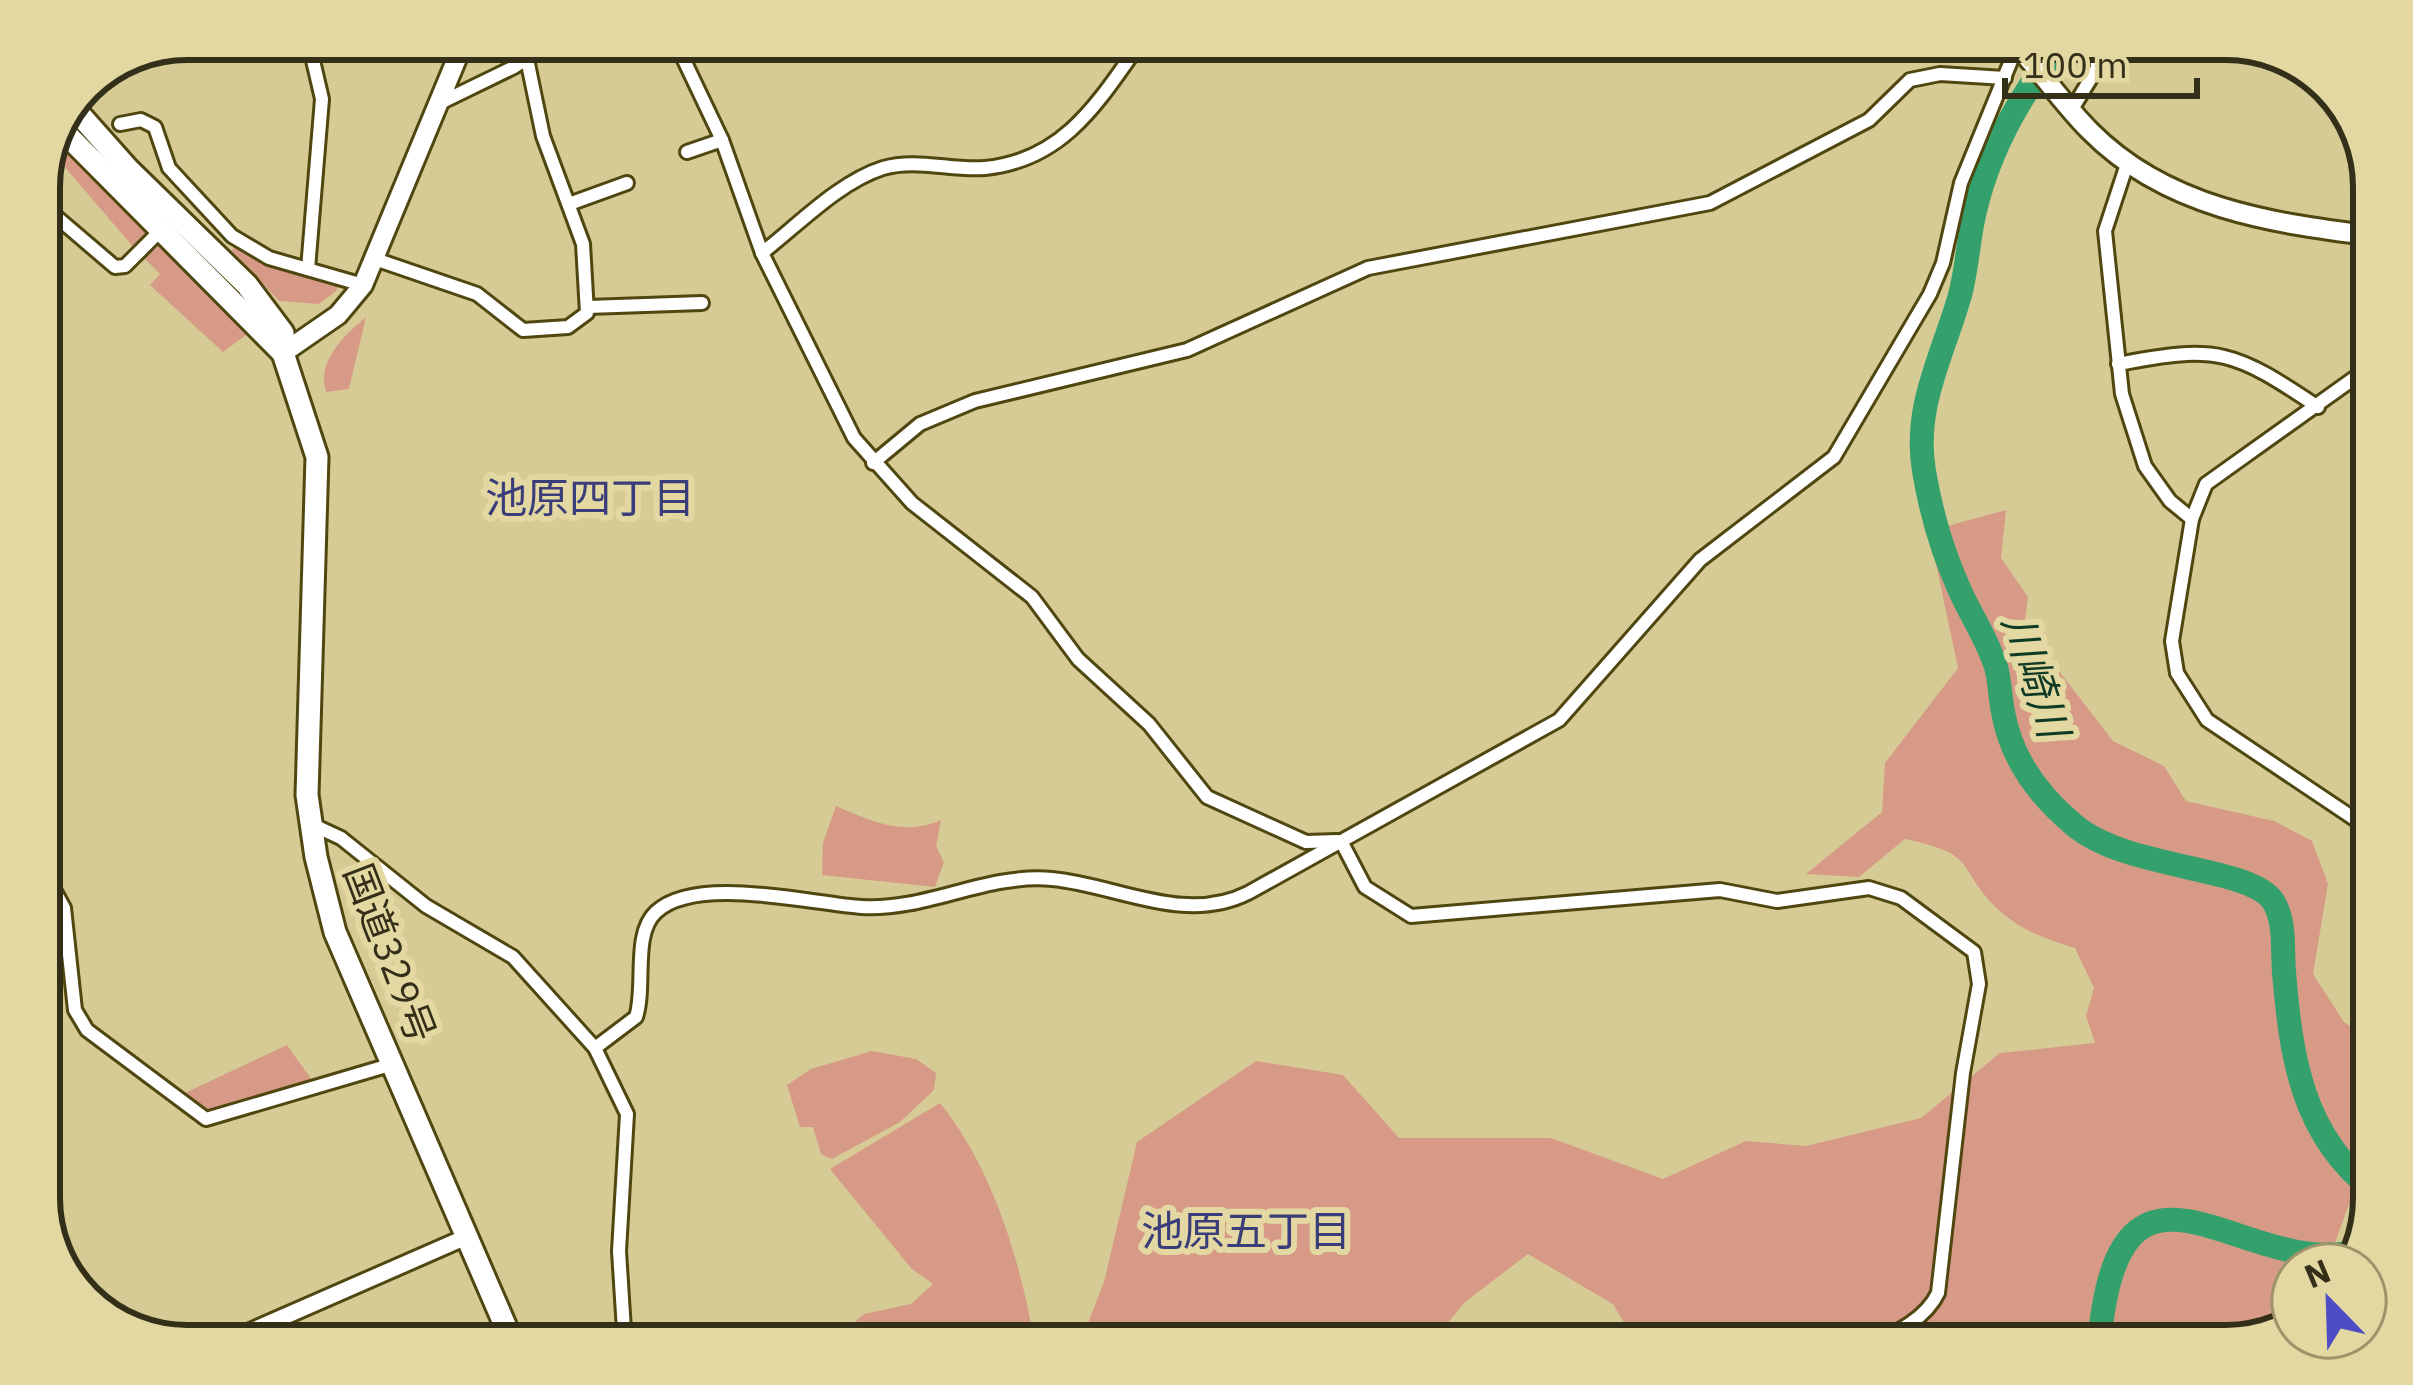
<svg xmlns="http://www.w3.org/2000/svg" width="2413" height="1385" font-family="'IBM Plex Sans','Noto Sans JP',sans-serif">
<rect width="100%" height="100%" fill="#d6cb95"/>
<g fill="#d69a87">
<path d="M 56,140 L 151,234 L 135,249 L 51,151 Z"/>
<path d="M 156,241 L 250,332 L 223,352 L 150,285 L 160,274 L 142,256 Z"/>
<path d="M 237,247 L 257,260 L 338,286 L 336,291 L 319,304 L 279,301 L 231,250 Z"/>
<path d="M 366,317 L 349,389 L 326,392 C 316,360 346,334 366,317 Z"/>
<path d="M 2006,510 L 2001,558 L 2028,597 L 2024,626 L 2113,741 L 2164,766 L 2186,801 L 2274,821 L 2312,841 L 2328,884 L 2313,974 L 2344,1022 L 2374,1043 L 2374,1135 L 2327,1265 L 2293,1265 L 2293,1328 L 2227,1346 L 1638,1346 L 1613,1304 L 1528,1254 L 1465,1302 L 1429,1346 L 1079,1346 L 1104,1282 L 1137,1142 L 1256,1061 L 1343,1075 L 1399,1138 L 1551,1138 L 1663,1179 L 1746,1141 L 1806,1146 L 1921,1118 L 2000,1053 L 2095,1043 L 2086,1016 L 2094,988 L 2075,948 C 2047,939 2021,931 1999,910 C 1954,868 1982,855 1905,839 L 1859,877 L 1806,874 L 1882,812 L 1885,763 L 1958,668 L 1929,531 Z"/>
<path d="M 836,806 C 871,821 904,837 941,820 L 936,846 L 944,862 L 935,887 L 822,875 L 823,843 Z"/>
<path d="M 287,1045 L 314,1083 L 209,1113 L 185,1093 Z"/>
<path d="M 872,1051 L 916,1059 L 936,1073 L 934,1090 L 900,1122 L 832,1159 L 821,1154 L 813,1127 L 800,1127 L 787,1085 L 811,1069 Z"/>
<path d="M 940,1103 C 994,1170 1021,1263 1035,1346 L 827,1346 L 864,1314 L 911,1304 L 933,1284 L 911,1268 L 830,1169 Z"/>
</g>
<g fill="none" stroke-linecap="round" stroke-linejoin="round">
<path stroke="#34a16c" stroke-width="4.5" d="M 39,657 L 48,591 L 46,465"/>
<g stroke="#34a16c" stroke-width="24">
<path d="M 2065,39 C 2022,91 1989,148 1974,215 C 1968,242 1967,269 1960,295 C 1943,355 1913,407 1924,471 C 1931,513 1943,554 1961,593 C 1972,617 1988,641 1996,667 C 2000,681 2000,697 2003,712 C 2011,758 2038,795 2074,825 C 2127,870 2250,866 2273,901 C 2286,922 2282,948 2284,972 C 2291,1057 2302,1136 2374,1191"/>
<path d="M 2099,1346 C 2118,1109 2246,1285 2360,1250"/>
</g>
<g stroke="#504610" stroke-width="18">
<g id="minor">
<path d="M 674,39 L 722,140 L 762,253 L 854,438 L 912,503 L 1032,597 L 1078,659 L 1149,724 L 1207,797 L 1306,842 L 1337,841"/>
<path d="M 440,103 L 514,67 L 556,39"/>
<path d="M 2071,111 L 2097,68 L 2096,39"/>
<path d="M 120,124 L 141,120 L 155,127 L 169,168 L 232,236 L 269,258 L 363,285"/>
<path d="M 687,152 L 722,140"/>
<path d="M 2127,164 L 2105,231 L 2122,394 L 2145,466 L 2170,501 L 2192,519"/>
<path d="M 39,202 L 115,267 L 125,266 L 160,231"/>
<path d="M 569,204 L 627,183"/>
<path d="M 762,253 C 798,225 839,182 883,168 C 916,158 952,171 985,168 C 1066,160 1100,99 1143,39"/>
<path d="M 375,259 L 477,294 L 523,330 L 568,327 L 587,313 L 583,244 L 543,136 L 527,59"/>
<path d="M 308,269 L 322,99 L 308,39"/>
<path d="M 588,307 L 702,303"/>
<path d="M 2118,364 C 2219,344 2234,351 2318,407"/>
<path d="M 2374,364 L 2206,484 L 2192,519 L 2172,641 L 2177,673 L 2207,720 L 2374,832"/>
<path d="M 873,463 L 920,424 L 975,401 L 1187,350 L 1368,268 L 1710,203 L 1869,120 L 1910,80 L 1940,74 L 2005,78"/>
<path d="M 311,824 L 341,838 L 426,906 L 513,957 L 595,1048 L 627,1114 L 619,1251 L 625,1346"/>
<path d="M 1341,841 L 1365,887 L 1411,916 L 1720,890 L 1777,901 L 1869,888 L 1901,898 L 1974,952 L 1979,984 L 1963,1073 L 1938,1293 C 1925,1320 1895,1333 1868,1346"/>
<path d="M 39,862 L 64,908 L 75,1010 L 87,1030 L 206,1119 L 393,1064"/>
<path d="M 595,1048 L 636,1017 C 646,987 632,934 656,912 C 696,874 812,904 862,907 C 926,911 986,873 1052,879 C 1117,885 1184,925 1248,893 L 1559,720 L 1700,560 L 1834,457 L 1930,294 L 1943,263 L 1961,183 L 2017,46"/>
</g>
</g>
<g stroke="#504610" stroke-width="21">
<path id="tertiary" d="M 217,1346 L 466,1237"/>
</g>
<g stroke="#504610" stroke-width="24">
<g id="secondary">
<path d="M 2010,39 C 2039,68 2061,102 2090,131 C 2166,208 2271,223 2374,236"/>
<path d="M 283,353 L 338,315 L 363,285 L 465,39"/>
<path d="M 2349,1265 L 2370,1215"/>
</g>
</g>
<g stroke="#504610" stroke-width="27">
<g id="trunk">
<path d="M 72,106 L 128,169 L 247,285 L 283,333 L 283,353 L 317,457 L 307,795 L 316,857 L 335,932 L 514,1346"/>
<path d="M 61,129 L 283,353"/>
</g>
</g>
<use href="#minor" stroke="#fff" stroke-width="12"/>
<use href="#tertiary" stroke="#fff" stroke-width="15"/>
<use href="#secondary" stroke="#fff" stroke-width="18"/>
<use href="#trunk" stroke="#fff" stroke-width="21"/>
</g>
<g text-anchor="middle" stroke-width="12" stroke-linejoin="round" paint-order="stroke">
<g font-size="39" fill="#332f19" stroke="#e3d8a2">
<text transform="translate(390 953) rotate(69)" y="14">国道329号</text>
</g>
<g font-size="42" fill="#3a3d79" stroke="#e3d8a2">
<text x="590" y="513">池原四丁目</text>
<text x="1246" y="1246">池原五丁目</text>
</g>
<g font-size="42" font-style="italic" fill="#0f3b26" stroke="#e3d8a2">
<text transform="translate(2036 676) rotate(72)" y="15">川崎川</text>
</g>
</g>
<path d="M0 0H2413V1385H0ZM187 60H2226A127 127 0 0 1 2353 187V1198A127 127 0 0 1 2226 1325H187A127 127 0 0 1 60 1198V187A127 127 0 0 1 187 60Z" fill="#e3d8a2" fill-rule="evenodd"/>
<path fill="none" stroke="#332f19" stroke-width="6" d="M187 60H2226A127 127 0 0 1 2353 187V1198A127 127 0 0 1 2226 1325H187A127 127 0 0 1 60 1198V187A127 127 0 0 1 187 60Z"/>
<g transform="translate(2329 1301) rotate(337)"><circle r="57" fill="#e3d8a2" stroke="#9d946b" stroke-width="3"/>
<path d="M0-9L21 45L0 30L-21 45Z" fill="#4f4dc4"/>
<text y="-18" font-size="33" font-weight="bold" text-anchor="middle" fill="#332f19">N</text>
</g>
<path d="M2005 78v18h192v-18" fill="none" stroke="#332f19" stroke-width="6"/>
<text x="2023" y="78" font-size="36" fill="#332f19" stroke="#e3d8a2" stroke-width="9" paint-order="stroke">100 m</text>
</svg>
